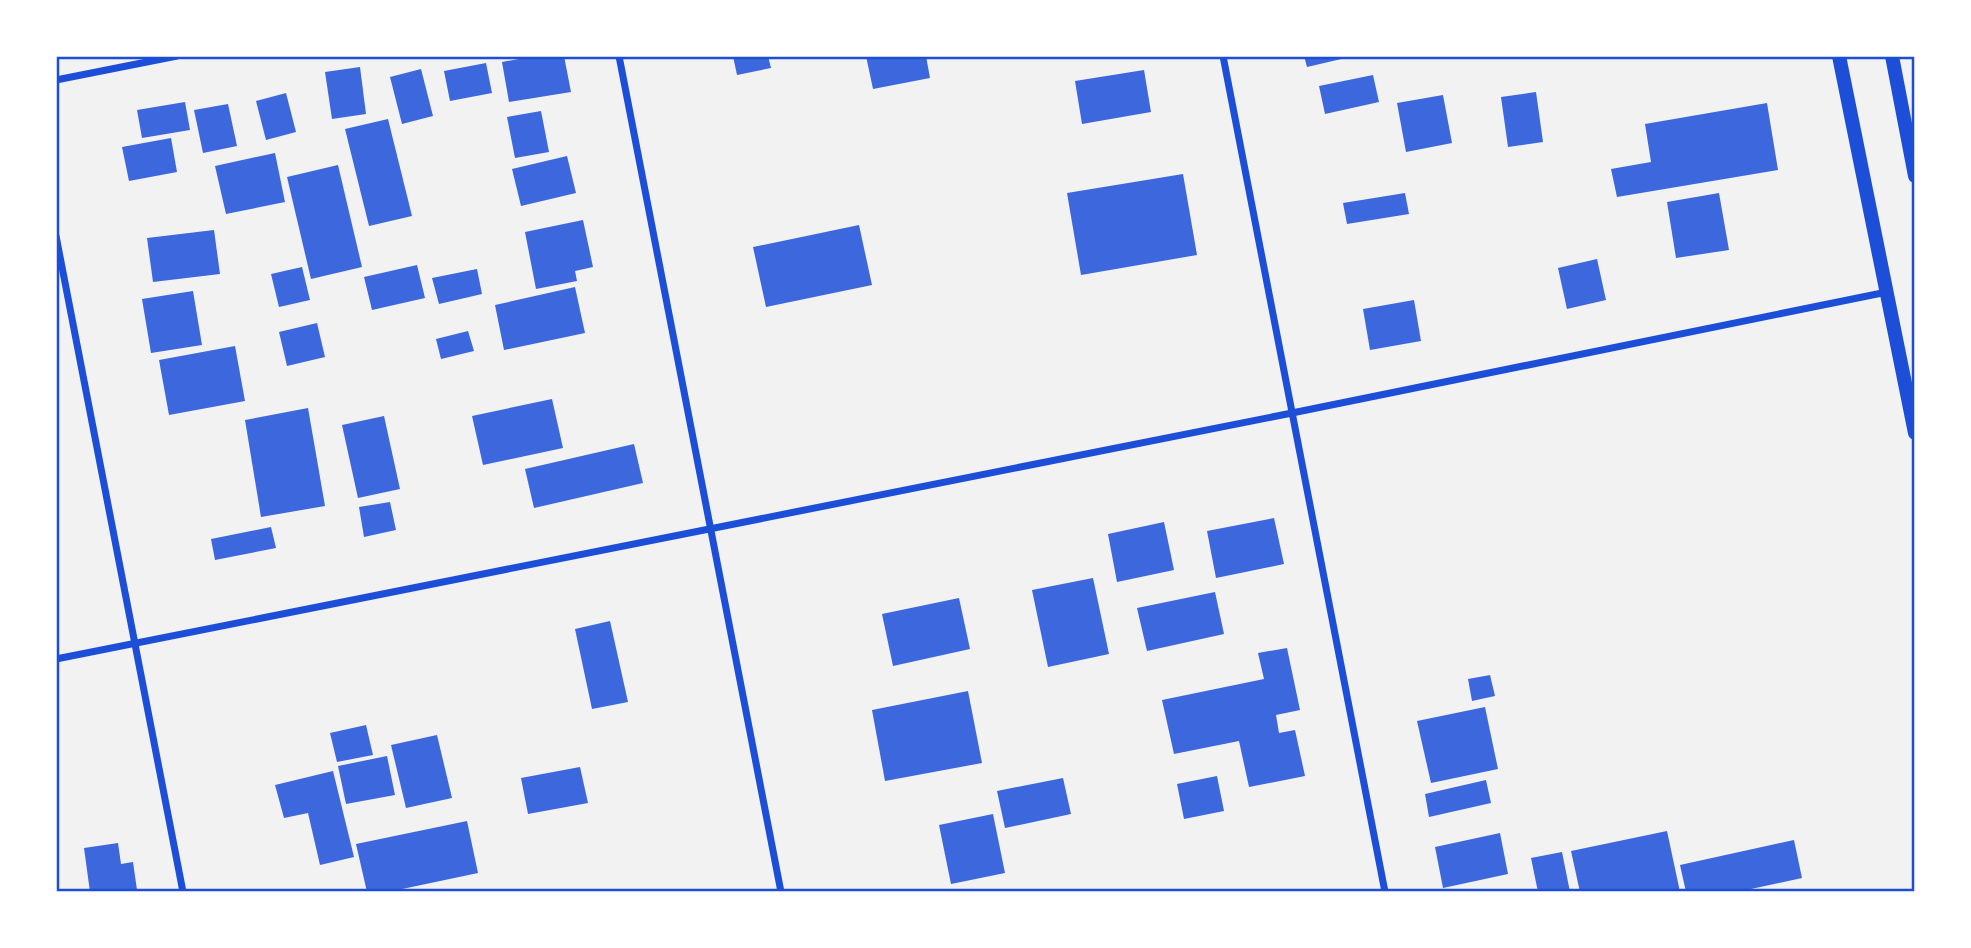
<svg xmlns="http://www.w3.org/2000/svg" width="1971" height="948" font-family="'Exo 2',sans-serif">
<rect width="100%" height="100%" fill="#f2f2f2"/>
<g fill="#3d67dc">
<path d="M 535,56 L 564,56 L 571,92 L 509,102 L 502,62 Z"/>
<path d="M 733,56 L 768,56 L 771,68 L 737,75 Z"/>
<path d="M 866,56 L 926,56 L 930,78 L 873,89 Z"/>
<path d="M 1304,56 L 1350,56 L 1350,57 L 1307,67 Z"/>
<path d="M 486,63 L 492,93 L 450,101 L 444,71 Z"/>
<path d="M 360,67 L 366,114 L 332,119 L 325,72 Z"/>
<path d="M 421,69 L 433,116 L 402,124 L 390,77 Z"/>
<path d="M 1144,70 L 1151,112 L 1082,124 L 1075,81 Z"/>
<path d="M 1373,75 L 1379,102 L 1325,114 L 1319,86 Z"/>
<path d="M 1536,92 L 1543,142 L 1508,147 L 1501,97 Z"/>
<path d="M 286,93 L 296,132 L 266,140 L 256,101 Z"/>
<path d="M 1443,95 L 1452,143 L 1406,152 L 1397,103 Z"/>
<path d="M 185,102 L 190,130 L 142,138 L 137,110 Z"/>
<path d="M 1767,103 L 1778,170 L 1617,197 L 1611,169 L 1651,162 L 1645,124 Z"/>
<path d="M 228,104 L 237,146 L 203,153 L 194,110 Z"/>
<path d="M 541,111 L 549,152 L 515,158 L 507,117 Z"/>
<path d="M 388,119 L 412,216 L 369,226 L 345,129 Z"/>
<path d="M 171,138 L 177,172 L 129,181 L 122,147 Z"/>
<path d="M 275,153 L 285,202 L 226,214 L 215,166 Z"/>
<path d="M 567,156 L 576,193 L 521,206 L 512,169 Z"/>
<path d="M 338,165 L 362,267 L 311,279 L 287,177 Z"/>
<path d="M 1183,174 L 1197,255 L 1081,275 L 1067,193 Z"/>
<path d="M 1405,193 L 1409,214 L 1347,224 L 1343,203 Z"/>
<path d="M 1719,193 L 1729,250 L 1676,258 L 1667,202 Z"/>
<path d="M 583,220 L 593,267 L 575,271 L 577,281 L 536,289 L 525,232 Z"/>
<path d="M 859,225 L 872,285 L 766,307 L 753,247 Z"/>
<path d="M 214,230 L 220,274 L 153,282 L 147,238 Z"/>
<path d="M 1597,259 L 1606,300 L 1567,309 L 1558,268 Z"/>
<path d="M 417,265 L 425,298 L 372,310 L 364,277 Z"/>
<path d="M 302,267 L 310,300 L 279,307 L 271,274 Z"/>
<path d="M 477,269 L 482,294 L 439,304 L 432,278 Z"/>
<path d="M 575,287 L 585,333 L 504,350 L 495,305 Z"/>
<path d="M 193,291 L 202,345 L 151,353 L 142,299 Z"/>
<path d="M 1414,300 L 1421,341 L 1370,350 L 1363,309 Z"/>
<path d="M 317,323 L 325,357 L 287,366 L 279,332 Z"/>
<path d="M 468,331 L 474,351 L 441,359 L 436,339 Z"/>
<path d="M 235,346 L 245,401 L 169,415 L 159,360 Z"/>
<path d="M 552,399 L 563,448 L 483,465 L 472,416 Z"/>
<path d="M 308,408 L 325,506 L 261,517 L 245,420 Z"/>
<path d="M 384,416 L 400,489 L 358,498 L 342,425 Z"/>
<path d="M 634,444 L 643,483 L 534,508 L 525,469 Z"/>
<path d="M 390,502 L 396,530 L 364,537 L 359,507 Z"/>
<path d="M 1274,518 L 1284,564 L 1216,578 L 1207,531 Z"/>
<path d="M 1164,522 L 1174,570 L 1117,582 L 1108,534 Z"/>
<path d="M 271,527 L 276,548 L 215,560 L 211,539 Z"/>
<path d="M 1093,578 L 1109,654 L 1048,667 L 1032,590 Z"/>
<path d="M 1215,592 L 1224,634 L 1147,651 L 1137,608 Z"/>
<path d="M 959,598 L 970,649 L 893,666 L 882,614 Z"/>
<path d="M 610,621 L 628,702 L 592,709 L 575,629 Z"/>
<path d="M 1287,648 L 1300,710 L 1276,715 L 1279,733 L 1295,730 L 1305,776 L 1249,787 L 1239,741 L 1174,754 L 1162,700 L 1264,679 L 1258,653 Z"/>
<path d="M 1490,675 L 1495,696 L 1472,701 L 1468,679 Z"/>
<path d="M 968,691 L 982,763 L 885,781 L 872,710 Z"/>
<path d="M 1485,707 L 1498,769 L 1431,783 L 1417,721 Z"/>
<path d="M 366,725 L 373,755 L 337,762 L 330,733 Z"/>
<path d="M 437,735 L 452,798 L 406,808 L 391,745 Z"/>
<path d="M 387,756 L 395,795 L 346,804 L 338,766 Z"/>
<path d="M 580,767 L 588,803 L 528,814 L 521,778 Z"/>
<path d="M 333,771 L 354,857 L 320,865 L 308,813 L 284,818 L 275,785 Z"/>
<path d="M 1217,776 L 1224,811 L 1184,819 L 1177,784 Z"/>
<path d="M 1063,778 L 1071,814 L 1005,828 L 997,791 Z"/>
<path d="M 1486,780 L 1491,803 L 1429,817 L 1425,794 Z"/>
<path d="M 993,814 L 1005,873 L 951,884 L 939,825 Z"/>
<path d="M 467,821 L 478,873 L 388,892 L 367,892 L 356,844 Z"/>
<path d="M 1667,831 L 1680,892 L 1580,892 L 1571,851 Z"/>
<path d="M 1500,833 L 1508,874 L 1443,888 L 1435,847 Z"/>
<path d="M 1794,840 L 1802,878 L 1737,892 L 1686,892 L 1680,865 Z"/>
<path d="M 118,843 L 121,864 L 133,862 L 137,890 L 90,892 L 84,848 Z"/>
<path d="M 1562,852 L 1570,892 L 1538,892 L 1531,858 Z"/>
</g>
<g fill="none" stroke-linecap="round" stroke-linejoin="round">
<g stroke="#1d4ed8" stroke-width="7">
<path d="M 619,56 L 781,892"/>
<path d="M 1223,56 L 1385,892"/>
<path d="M 56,80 L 177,56"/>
<path d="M 56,236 L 183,892"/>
<path d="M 56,659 L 1292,413 L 1887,292"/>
</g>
<g stroke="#1d4ed8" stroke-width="14">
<path d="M 1839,56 L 1915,433"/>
<path d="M 1892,56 L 1915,176"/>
</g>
</g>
<rect width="1971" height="948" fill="none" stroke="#ffffff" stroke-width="116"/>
<rect x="58" y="58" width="1855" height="832" fill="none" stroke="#1d4ed8" stroke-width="2.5"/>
</svg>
